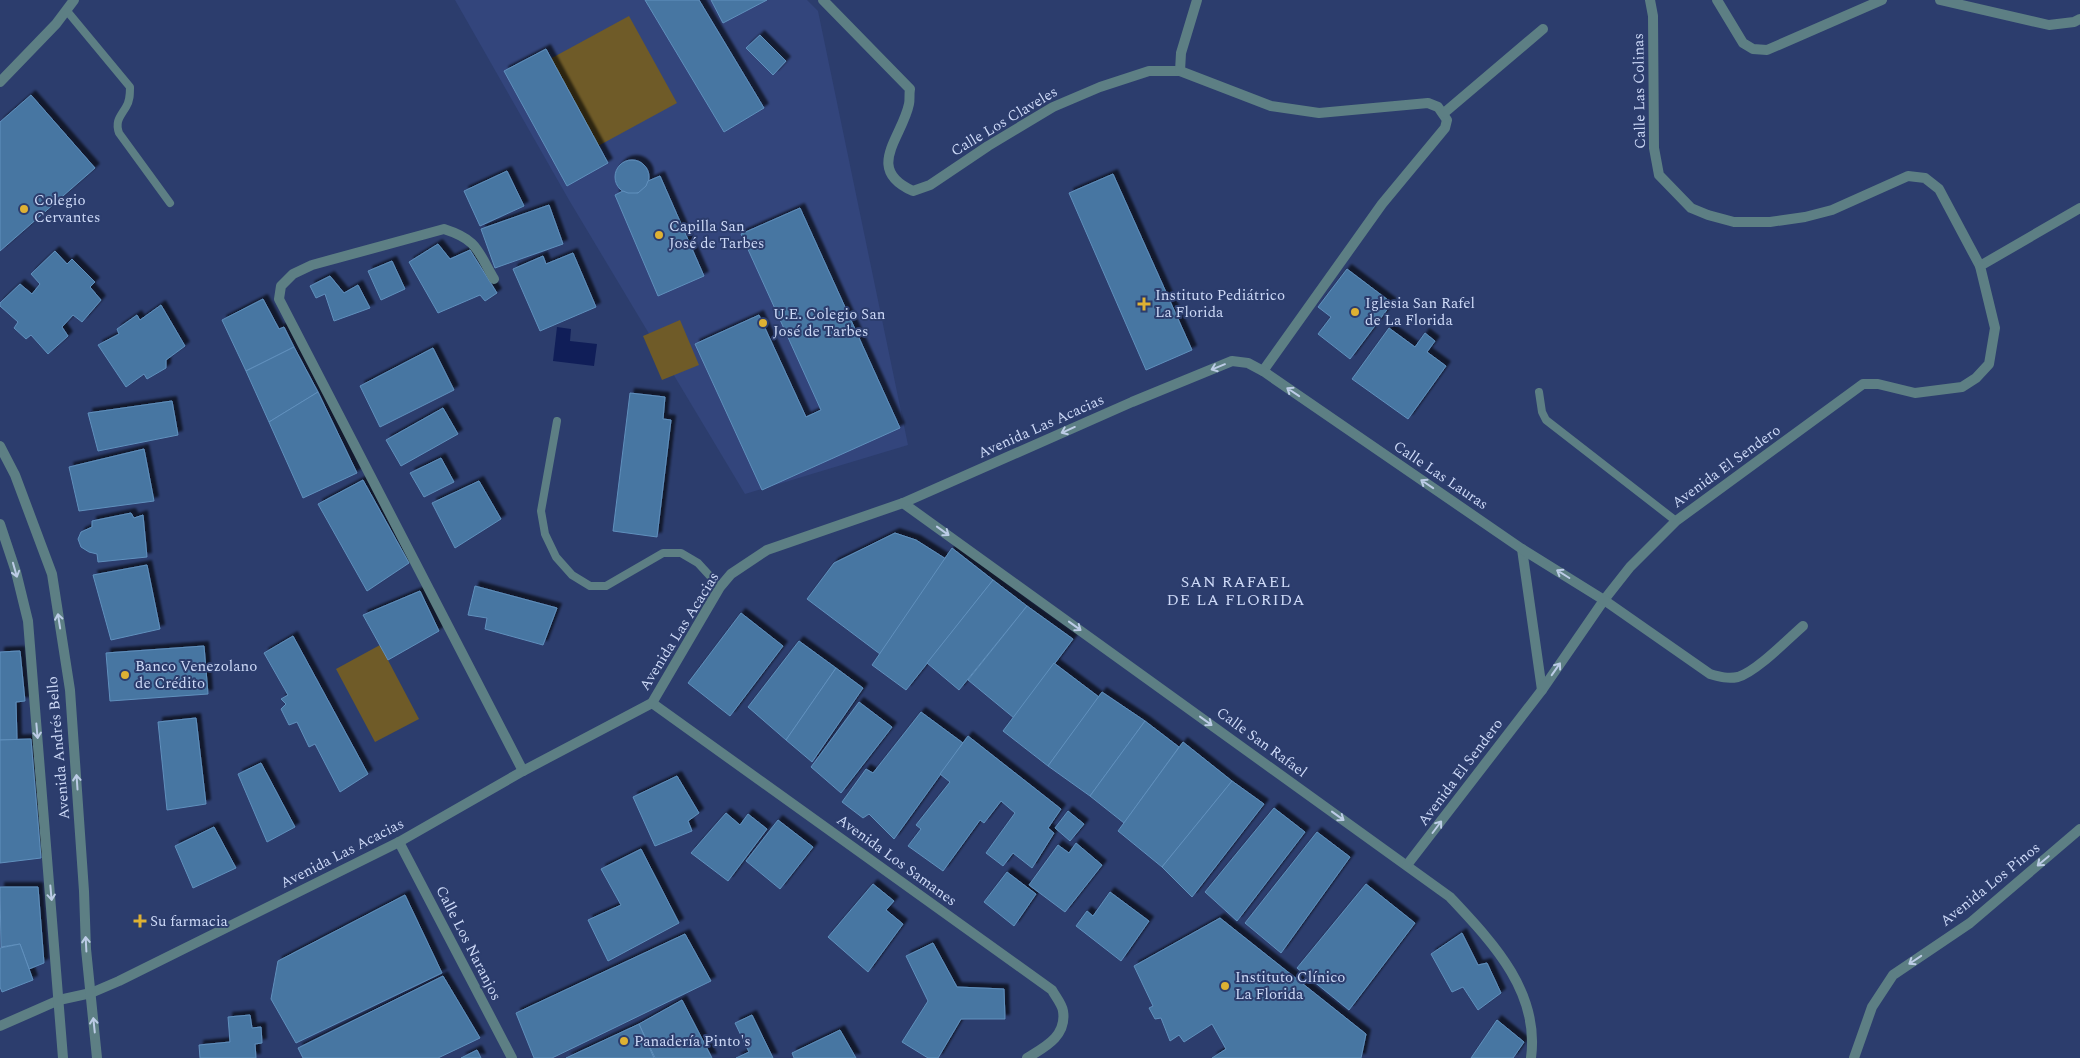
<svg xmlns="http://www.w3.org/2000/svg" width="2080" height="1058" font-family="Spectral,serif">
<defs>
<filter id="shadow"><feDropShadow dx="4.5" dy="-4.5" stdDeviation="1" flood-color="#0009"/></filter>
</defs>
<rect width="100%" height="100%" fill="#2c3d6d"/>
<path fill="#33457c" d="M 455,0 L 807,0 L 818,11 L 908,445 L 745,494 L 569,200 Z"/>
<g fill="#6f5b28">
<path d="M 629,16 L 677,103 L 587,152 L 539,65 Z"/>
<path d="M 680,320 L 699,365 L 662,380 L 643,336 Z"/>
<path d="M 380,645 L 419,719 L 375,742 L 336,669 Z"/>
</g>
<path fill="#101e58" d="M 557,327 L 571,329 L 570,341 L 597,344 L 594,366 L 553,361 Z"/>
<g fill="#4776a2" stroke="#6090bd" filter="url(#shadow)">
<path d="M 645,0 L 699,0 L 764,108 L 724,132 Z"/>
<path d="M 711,0 L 767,0 L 723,23 Z"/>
<path d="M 760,35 L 786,61 L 773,75 L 746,48 Z"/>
<path d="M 546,49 L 608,163 L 567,186 L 504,71 Z"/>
<path d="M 31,95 L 95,168 L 0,251 L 0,122 Z"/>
<circle cx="632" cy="177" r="17"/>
<path d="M 507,171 L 524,206 L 480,226 L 464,191 Z"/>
<path d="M 1113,174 L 1192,350 L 1146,370 L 1069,193 Z"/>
<path d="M 660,176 L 704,276 L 658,296 L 615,195 L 623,191 L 628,193 L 638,193 L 646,186 L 648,181 Z"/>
<path d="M 549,205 L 563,244 L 495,268 L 481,229 Z"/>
<path d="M 800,208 L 900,428 L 762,490 L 695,344 L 759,315 L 806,417 L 821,410 L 741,234 Z"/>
<path d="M 438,244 L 450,259 L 470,250 L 497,293 L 485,301 L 480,295 L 438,313 L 409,262 Z"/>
<path d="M 55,251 L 67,264 L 72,259 L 95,282 L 90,287 L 101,300 L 82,322 L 73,315 L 62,327 L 68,336 L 48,354 L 31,335 L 26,339 L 14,328 L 18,322 L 0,306 L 0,303 L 20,284 L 32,294 L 40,284 L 31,274 Z"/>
<path d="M 573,253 L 596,307 L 540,331 L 513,269 L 543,256 L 546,264 Z"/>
<path d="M 392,261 L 405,289 L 381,300 L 368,271 Z"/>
<path d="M 1347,269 L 1392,303 L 1350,359 L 1318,334 L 1331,317 L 1318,307 Z"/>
<path d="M 330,276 L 344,293 L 358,285 L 370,308 L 334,321 L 325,294 L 316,298 L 310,286 Z"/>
<path d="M 263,299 L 279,329 L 284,327 L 294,347 L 246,371 L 222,320 Z"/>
<path d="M 161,305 L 185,346 L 166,360 L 166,368 L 147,379 L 144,374 L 126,387 L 98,345 L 119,334 L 117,329 L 137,315 L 140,320 Z"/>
<path d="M 1389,328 L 1415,347 L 1425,333 L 1435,341 L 1427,352 L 1446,366 L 1408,419 L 1352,379 Z"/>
<path d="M 294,347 L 318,392 L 269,422 L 246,371 Z"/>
<path d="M 433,348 L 454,390 L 380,427 L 360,386 Z"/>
<path d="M 318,392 L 357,473 L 303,498 L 269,422 Z"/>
<path d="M 630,393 L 665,397 L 663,419 L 671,420 L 657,537 L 613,531 Z"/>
<path d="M 172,401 L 178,435 L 98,451 L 88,413 Z"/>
<path d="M 443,408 L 458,434 L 401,466 L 386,440 Z"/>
<path d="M 144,449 L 154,501 L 79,511 L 69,467 Z"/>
<path d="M 441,458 L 454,482 L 424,497 L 410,473 Z"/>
<path d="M 363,480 L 409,563 L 367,591 L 318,504 Z"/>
<path d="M 479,481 L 501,519 L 455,548 L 432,503 Z"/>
<path d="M 131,513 L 134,518 L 143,515 L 147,557 L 98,562 L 97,554 L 89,552 L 81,547 L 78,539 L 81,532 L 92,527 L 92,521 Z"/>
<path d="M 895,533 L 916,540 L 946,559 L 880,654 L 807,599 L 834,563 Z"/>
<path d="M 952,548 L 993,580 L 906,690 L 872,665 Z"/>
<path d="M 147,565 L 160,629 L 111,640 L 93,575 Z"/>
<path d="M 993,580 L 1027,606 L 959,690 L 927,663 Z"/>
<path d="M 475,586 L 557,608 L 543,645 L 485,629 L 487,618 L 468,615 Z"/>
<path d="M 420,591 L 439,631 L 388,660 L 363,615 Z"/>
<path d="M 1027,606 L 1073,639 L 1014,718 L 968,680 Z"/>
<path d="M 741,613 L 783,646 L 730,716 L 688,683 Z"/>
<path d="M 293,636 L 368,774 L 340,792 L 315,744 L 309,747 L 297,722 L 289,725 L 281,709 L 286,704 L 281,699 L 288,695 L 264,653 Z"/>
<path d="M 799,641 L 836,668 L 786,740 L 748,707 Z"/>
<path d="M 204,646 L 208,694 L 110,701 L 106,653 Z"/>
<path d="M 20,651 L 25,701 L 16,702 L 17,740 L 0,740 L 0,652 Z"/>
<path d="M 1054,663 L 1099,697 L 1048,766 L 1003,731 Z"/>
<path d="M 836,668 L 863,688 L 812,762 L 786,740 Z"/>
<path d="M 1102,692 L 1145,721 L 1090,796 L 1048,766 Z"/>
<path d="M 859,702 L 892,727 L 841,793 L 811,767 Z"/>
<path d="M 921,712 L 963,743 L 894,839 L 869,814 L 863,818 L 842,802 L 866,769 L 873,773 Z"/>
<path d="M 196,718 L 206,804 L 167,810 L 158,722 Z"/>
<path d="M 1145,721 L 1179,747 L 1124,823 L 1090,796 Z"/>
<path d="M 968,736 L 1061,809 L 1048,828 L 1054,833 L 1032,868 L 1013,853 L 1003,866 L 986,853 L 1015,813 L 1001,801 L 984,823 L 980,820 L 943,871 L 908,846 L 921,829 L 916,825 L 950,782 L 940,774 Z"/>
<path d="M 31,739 L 41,858 L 0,863 L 0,740 Z"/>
<path d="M 1183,742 L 1232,781 L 1162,867 L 1118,831 Z"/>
<path d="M 261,763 L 295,827 L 267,842 L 238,774 Z"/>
<path d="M 677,776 L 699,813 L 688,821 L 692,831 L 655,846 L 633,797 Z"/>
<path d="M 1232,781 L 1264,804 L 1192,897 L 1162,867 Z"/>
<path d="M 1274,808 L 1305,832 L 1237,921 L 1205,892 Z"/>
<path d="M 1068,811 L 1084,824 L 1070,841 L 1055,828 Z"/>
<path d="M 726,813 L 740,825 L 748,814 L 767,829 L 728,881 L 691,853 Z"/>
<path d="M 778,820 L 813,847 L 780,889 L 746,861 Z"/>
<path d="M 214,827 L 236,868 L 193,888 L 175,846 Z"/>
<path d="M 1317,832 L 1350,857 L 1281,953 L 1245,923 Z"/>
<path d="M 1076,843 L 1102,865 L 1065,912 L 1029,885 L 1058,845 L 1069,853 Z"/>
<path d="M 641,849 L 679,923 L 608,961 L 588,920 L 621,905 L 601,869 Z"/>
<path d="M 1007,872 L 1036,894 L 1014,926 L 984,902 Z"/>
<path d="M 873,884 L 894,901 L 886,910 L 903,924 L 868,972 L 828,937 Z"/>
<path d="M 1366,884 L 1415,923 L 1349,1010 L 1297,968 Z"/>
<path d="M 0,887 L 38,887 L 44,963 L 29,969 L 20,944 L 1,947 Z"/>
<path d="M 1110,892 L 1149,921 L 1121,961 L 1076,926 L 1087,911 L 1093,916 Z"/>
<path d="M 405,895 L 442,973 L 296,1043 L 271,999 L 278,961 Z"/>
<path d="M 1220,918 L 1366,1034 L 1361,1058 L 1212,1058 L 1226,1049 L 1212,1024 L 1184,1042 L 1179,1035 L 1170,1041 L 1161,1018 L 1155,1019 L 1149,1008 L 1153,1006 L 1134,966 Z"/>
<path d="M 1462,933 L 1478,965 L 1487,963 L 1501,993 L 1478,1010 L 1463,987 L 1452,992 L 1431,954 Z"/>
<path d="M 685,934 L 711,981 L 552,1058 L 534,1058 L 516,1013 Z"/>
<path d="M 933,943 L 957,987 L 1004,989 L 1005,1019 L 961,1019 L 938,1058 L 928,1058 L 902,1042 L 928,1001 L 906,956 Z"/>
<path d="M 20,944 L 33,980 L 2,992 L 0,987 L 0,948 Z"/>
<path d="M 443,976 L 480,1038 L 438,1058 L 303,1058 L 298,1048 Z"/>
<path d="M 682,1000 L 712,1058 L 655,1058 L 639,1024 Z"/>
<path d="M 250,1015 L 252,1028 L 261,1027 L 262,1043 L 255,1044 L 256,1058 L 200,1058 L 199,1045 L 230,1042 L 228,1017 Z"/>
<path d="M 752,1015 L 773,1058 L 736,1058 L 749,1052 L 735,1023 Z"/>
<path d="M 1497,1020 L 1524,1042 L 1513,1058 L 1471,1058 Z"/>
<path d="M 639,1024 L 654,1058 L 566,1058 Z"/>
<path d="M 840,1030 L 856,1058 L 794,1058 L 792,1053 Z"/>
<path d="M 477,1050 L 481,1058 L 461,1058 Z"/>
</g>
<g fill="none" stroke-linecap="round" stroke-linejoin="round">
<g stroke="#5d7f84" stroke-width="8">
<path d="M 67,11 L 130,87 C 130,94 130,101 126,107 C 120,117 115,121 119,133 L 170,203"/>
<path d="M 1539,392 L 1542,412 L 1546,420 L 1676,521"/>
<path d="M 557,421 L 541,511 L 545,534 L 556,557 L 572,575 L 590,586 L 606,586 L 663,553 L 681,553 L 698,563 L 720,587"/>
</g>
<g stroke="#5d7f84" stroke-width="10">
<path d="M 823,0 L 910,89 C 909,94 910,100 909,104 C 902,138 864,169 913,191 L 930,185 L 988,146 L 1053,107 L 1100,87 L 1149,71 L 1180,71 L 1271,106 L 1319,113 L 1428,103 L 1438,107 L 1447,120 L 1445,128 L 1382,204 L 1263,371"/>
<path d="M 1650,0 L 1653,16 L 1654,148 L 1659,175 L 1691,208 L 1708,215 L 1734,222 L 1770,222 L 1805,217 L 1832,210 L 1908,176 L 1925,178 L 1939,189 L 1980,266"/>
<path d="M 1717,0 L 1743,43 L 1753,49 L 1767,50 L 1882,0"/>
<path d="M 1940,0 L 2049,25 L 2074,22 L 2080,19"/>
<path d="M 1180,71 L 1181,53 L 1197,0"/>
<path d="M 0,82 L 56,24 L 74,0"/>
<path d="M 1444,113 L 1543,29"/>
<path d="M 494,279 C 477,250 478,240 444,229 L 312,265 L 293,274 L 281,286 L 279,299 L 523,771"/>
<path d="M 903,503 L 1450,897 C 1492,942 1540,991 1531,1058"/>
<path d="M 1522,549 L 1542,690"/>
<path d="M 652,703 L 1052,990 C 1055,996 1062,1004 1063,1011 C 1067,1036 1045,1047 1027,1058"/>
<path d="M 399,842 L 512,1058"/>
<path d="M 1407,865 L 1542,690 L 1604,600 L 1630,567 L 1676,521 L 1863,384 L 1878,384 L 1915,393 L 1962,387 L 1976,378 L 1989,364 L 1995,328 L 1980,266 L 2080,208"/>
<path d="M 0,1026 L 59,1000 L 91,993 L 119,981 L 399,842 L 523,771 L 652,703 L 720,587 L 731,574 L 767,550 L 903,503 L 1132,402 L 1232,361 L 1248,363 L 1263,371 L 1522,549 L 1604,600 L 1710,674 C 1720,677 1728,679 1738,677 C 1756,672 1788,639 1803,626"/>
<path d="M 1854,1058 L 1872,1007 L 1893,975 L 1970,923 L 2080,829"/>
</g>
<g stroke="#5d7f84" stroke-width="10">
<path d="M 0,446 L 15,475 L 52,574 L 70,690 L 84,891 L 86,949 L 97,1058"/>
<path d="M 0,524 L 16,572 L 28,621 L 63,1058"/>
</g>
</g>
<defs><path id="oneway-shaft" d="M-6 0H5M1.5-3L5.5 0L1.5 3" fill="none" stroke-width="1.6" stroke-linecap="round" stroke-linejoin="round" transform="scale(1.25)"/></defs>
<g stroke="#bccce6">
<use href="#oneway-shaft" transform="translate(1218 367) rotate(158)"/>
<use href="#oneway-shaft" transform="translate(1293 392) rotate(-146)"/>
<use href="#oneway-shaft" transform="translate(1068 430) rotate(156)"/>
<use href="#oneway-shaft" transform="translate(1427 484) rotate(-146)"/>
<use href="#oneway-shaft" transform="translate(943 531) rotate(36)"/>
<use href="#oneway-shaft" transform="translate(15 570) rotate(74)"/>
<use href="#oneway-shaft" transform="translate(1563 574) rotate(-148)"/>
<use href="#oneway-shaft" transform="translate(59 621) rotate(-99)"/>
<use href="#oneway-shaft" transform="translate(1075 626) rotate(36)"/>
<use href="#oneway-shaft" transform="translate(1556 669) rotate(-55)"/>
<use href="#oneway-shaft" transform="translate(1206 721) rotate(36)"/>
<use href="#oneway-shaft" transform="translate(37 731) rotate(85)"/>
<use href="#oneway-shaft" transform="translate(77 782) rotate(-94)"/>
<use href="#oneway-shaft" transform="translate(1338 816) rotate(36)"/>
<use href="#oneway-shaft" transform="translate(1437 827) rotate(-53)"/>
<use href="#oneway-shaft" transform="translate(2043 861) rotate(140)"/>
<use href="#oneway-shaft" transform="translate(51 893) rotate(85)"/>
<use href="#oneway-shaft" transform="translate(86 944) rotate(-93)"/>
<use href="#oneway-shaft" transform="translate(1915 960) rotate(146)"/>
<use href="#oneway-shaft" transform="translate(94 1025) rotate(-96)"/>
</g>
<g fill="#deb133" stroke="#2c3d6d" stroke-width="2">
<circle cx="24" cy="209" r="5"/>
<circle cx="659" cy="235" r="5"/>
<path d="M1141.5 296.5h5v5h5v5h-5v5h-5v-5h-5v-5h5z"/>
<circle cx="1355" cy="312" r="5"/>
<circle cx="763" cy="323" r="5"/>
<circle cx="125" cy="675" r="5"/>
<path d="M137.5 913.5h5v5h5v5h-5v5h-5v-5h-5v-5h5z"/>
<circle cx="1225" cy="986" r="5"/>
<circle cx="624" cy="1041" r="5"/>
</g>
<g text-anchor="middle" stroke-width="4" stroke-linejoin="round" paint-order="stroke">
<g font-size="15" fill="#cdd9f7" stroke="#2c3d6d">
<text transform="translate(1639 91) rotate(-91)" y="5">Calle Las Colinas</text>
<text transform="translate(1004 121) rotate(-31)" y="5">Calle Los Claveles</text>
<text transform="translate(1041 426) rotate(-24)" y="5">Avenida Las Acacias</text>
<text transform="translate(1726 466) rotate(-36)" y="5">Avenida El Sendero</text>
<text transform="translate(1441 475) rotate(34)" y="5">Calle Las Lauras</text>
<text transform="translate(679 631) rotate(-58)" y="5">Avenida Las Acacias</text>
<text transform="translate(1262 742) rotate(36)" y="5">Calle San Rafael</text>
<text transform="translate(58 748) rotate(-95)" y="5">Avenida Andrés Bello</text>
<text transform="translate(1460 772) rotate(-53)" y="5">Avenida El Sendero</text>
<text transform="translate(342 853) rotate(-27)" y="5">Avenida Las Acacias</text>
<text transform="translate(897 860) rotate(36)" y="5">Avenida Los Samanes</text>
<text transform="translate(1990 884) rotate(-39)" y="5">Avenida Los Pinos</text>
<text transform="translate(469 943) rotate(63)" y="5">Calle Los Naranjos</text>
</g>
<g font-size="15" fill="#cdd9f7" stroke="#2c3d6d" text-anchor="start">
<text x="34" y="205">Colegio<tspan x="34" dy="17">Cervantes</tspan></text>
<text x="669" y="231">Capilla San<tspan x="669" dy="17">José de Tarbes</tspan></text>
<text x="1155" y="300">Instituto Pediátrico<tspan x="1155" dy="17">La Florida</tspan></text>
<text x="1365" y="308">Iglesia San Rafel<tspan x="1365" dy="17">de La Florida</tspan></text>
<text x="773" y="319">U.E. Colegio San<tspan x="773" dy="17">José de Tarbes</tspan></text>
<text x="135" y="671">Banco Venezolano<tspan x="135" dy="17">de Crédito</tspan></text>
<text x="150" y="926">Su farmacia</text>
<text x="1235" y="982">Instituto Clínico<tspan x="1235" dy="17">La Florida</tspan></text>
<text x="634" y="1046">Panadería Pinto's</text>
</g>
<g font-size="16" letter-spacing="1" fill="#cdd9f7" stroke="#2c3d6d">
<text x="1236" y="587">SAN RAFAEL<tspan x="1236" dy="18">DE LA FLORIDA</tspan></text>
</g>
</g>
</svg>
